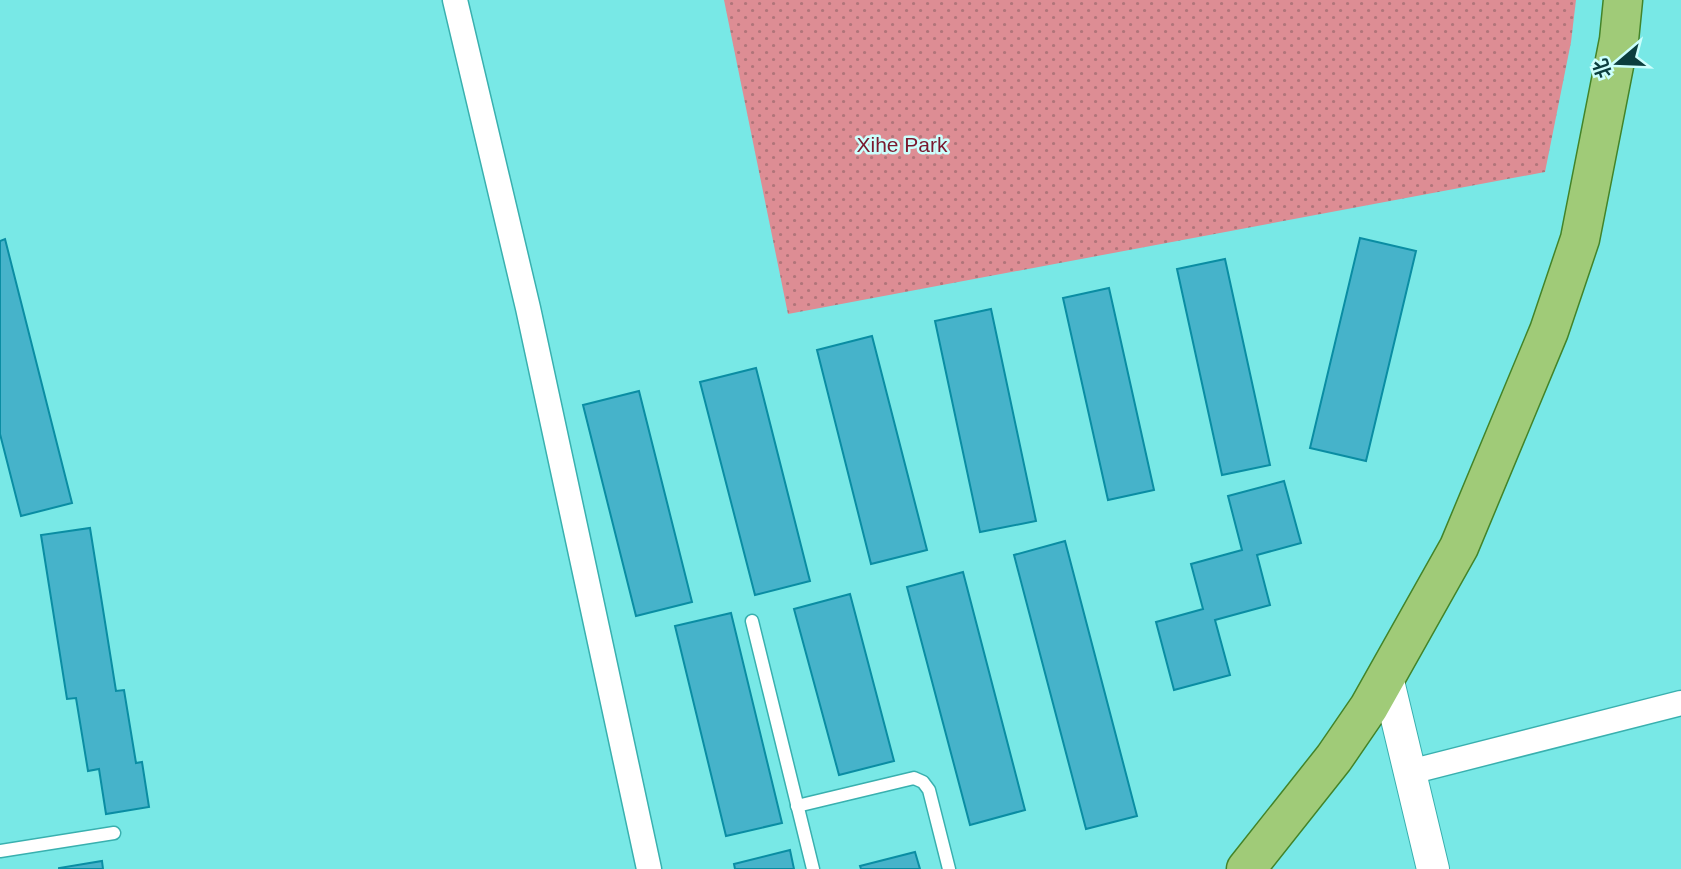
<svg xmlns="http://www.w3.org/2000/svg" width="1681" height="869" font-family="Arial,'Noto Sans SC',sans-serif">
<defs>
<pattern id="park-dots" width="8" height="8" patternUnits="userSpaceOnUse" patternTransform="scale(1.75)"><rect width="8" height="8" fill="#dd8d94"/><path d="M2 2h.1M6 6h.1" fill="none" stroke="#b1757a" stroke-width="1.8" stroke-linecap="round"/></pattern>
</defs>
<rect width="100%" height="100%" fill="#78e8e6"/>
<path fill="url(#park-dots)" d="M 724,0 L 1576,0 L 1571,42 L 1545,172 L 788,314 Z"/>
<g fill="#46b3ca" stroke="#0a8da3" stroke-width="2">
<path d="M 1360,238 L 1416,251 L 1366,461 L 1310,448 Z"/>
<path d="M 5,239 L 72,503 L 21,516 L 0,434 L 0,241 Z"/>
<path d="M 1225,259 L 1270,465 L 1222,475 L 1177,269 Z"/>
<path d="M 1109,288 L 1154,490 L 1108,500 L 1063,298 Z"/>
<path d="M 991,309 L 1036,521 L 980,532 L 935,321 Z"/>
<path d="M 872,336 L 927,550 L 871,564 L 817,350 Z"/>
<path d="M 756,368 L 810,581 L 755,595 L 700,382 Z"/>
<path d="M 639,391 L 692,602 L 636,616 L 583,405 Z"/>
<path d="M 1284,481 L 1301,543 L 1257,555 L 1270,605 L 1215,620 L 1230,675 L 1174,690 L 1156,622 L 1203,609 L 1191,564 L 1242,550 L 1228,496 Z"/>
<path d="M 90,528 L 116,691 L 124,690 L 136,763 L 142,762 L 149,807 L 106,814 L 99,769 L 88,771 L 76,698 L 67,699 L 41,535 Z"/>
<path d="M 1065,541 L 1137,816 L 1086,829 L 1014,555 Z"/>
<path d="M 963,572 L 1025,810 L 970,825 L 907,587 Z"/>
<path d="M 850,594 L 894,761 L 839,775 L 794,609 Z"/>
<path d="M 731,613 L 782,823 L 726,836 L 675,626 Z"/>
<path d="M 790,850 L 794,869 L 735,869 L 734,864 Z"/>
<path d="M 915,852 L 920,869 L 861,869 L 860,866 Z"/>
<path d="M 102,861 L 103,869 L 59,869 L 59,868 Z"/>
</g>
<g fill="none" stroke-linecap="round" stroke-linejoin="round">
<g stroke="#39b0af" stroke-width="15">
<g id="service">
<path d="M 752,621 L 813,869"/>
<path d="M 797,806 L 914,778 L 923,782 L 929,790 L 949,869"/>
<path d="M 0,851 L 114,833"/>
</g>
</g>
<g stroke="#39b0af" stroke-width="27">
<g id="minor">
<path d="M 455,0 L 528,308 L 649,869"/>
<path d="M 1410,772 L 1681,703"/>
</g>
</g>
<g stroke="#39b0af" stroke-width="34">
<path id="tertiary" d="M 1387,677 L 1433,869"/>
</g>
<g stroke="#438429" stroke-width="41">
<path id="primary" d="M 1246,869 L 1334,758 L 1369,707 L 1459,547 L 1549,331 L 1580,239 L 1619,40 L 1623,0"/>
</g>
<use href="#service" stroke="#fff" stroke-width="12"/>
<use href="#minor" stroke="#fff" stroke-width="24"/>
<use href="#tertiary" stroke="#fff" stroke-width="32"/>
<use href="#primary" stroke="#a0cb78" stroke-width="38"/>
</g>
<g text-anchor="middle" stroke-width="5" stroke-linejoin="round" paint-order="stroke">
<g font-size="21" fill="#7a192e" stroke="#ccfffd">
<text x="902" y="152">Xihe Park</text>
</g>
</g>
<g transform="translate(1618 63) rotate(251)" stroke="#ccfffd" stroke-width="5" paint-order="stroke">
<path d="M0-5L12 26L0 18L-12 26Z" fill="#0b3e3e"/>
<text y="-10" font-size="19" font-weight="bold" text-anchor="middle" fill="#0b3e3e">北</text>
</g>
</svg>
